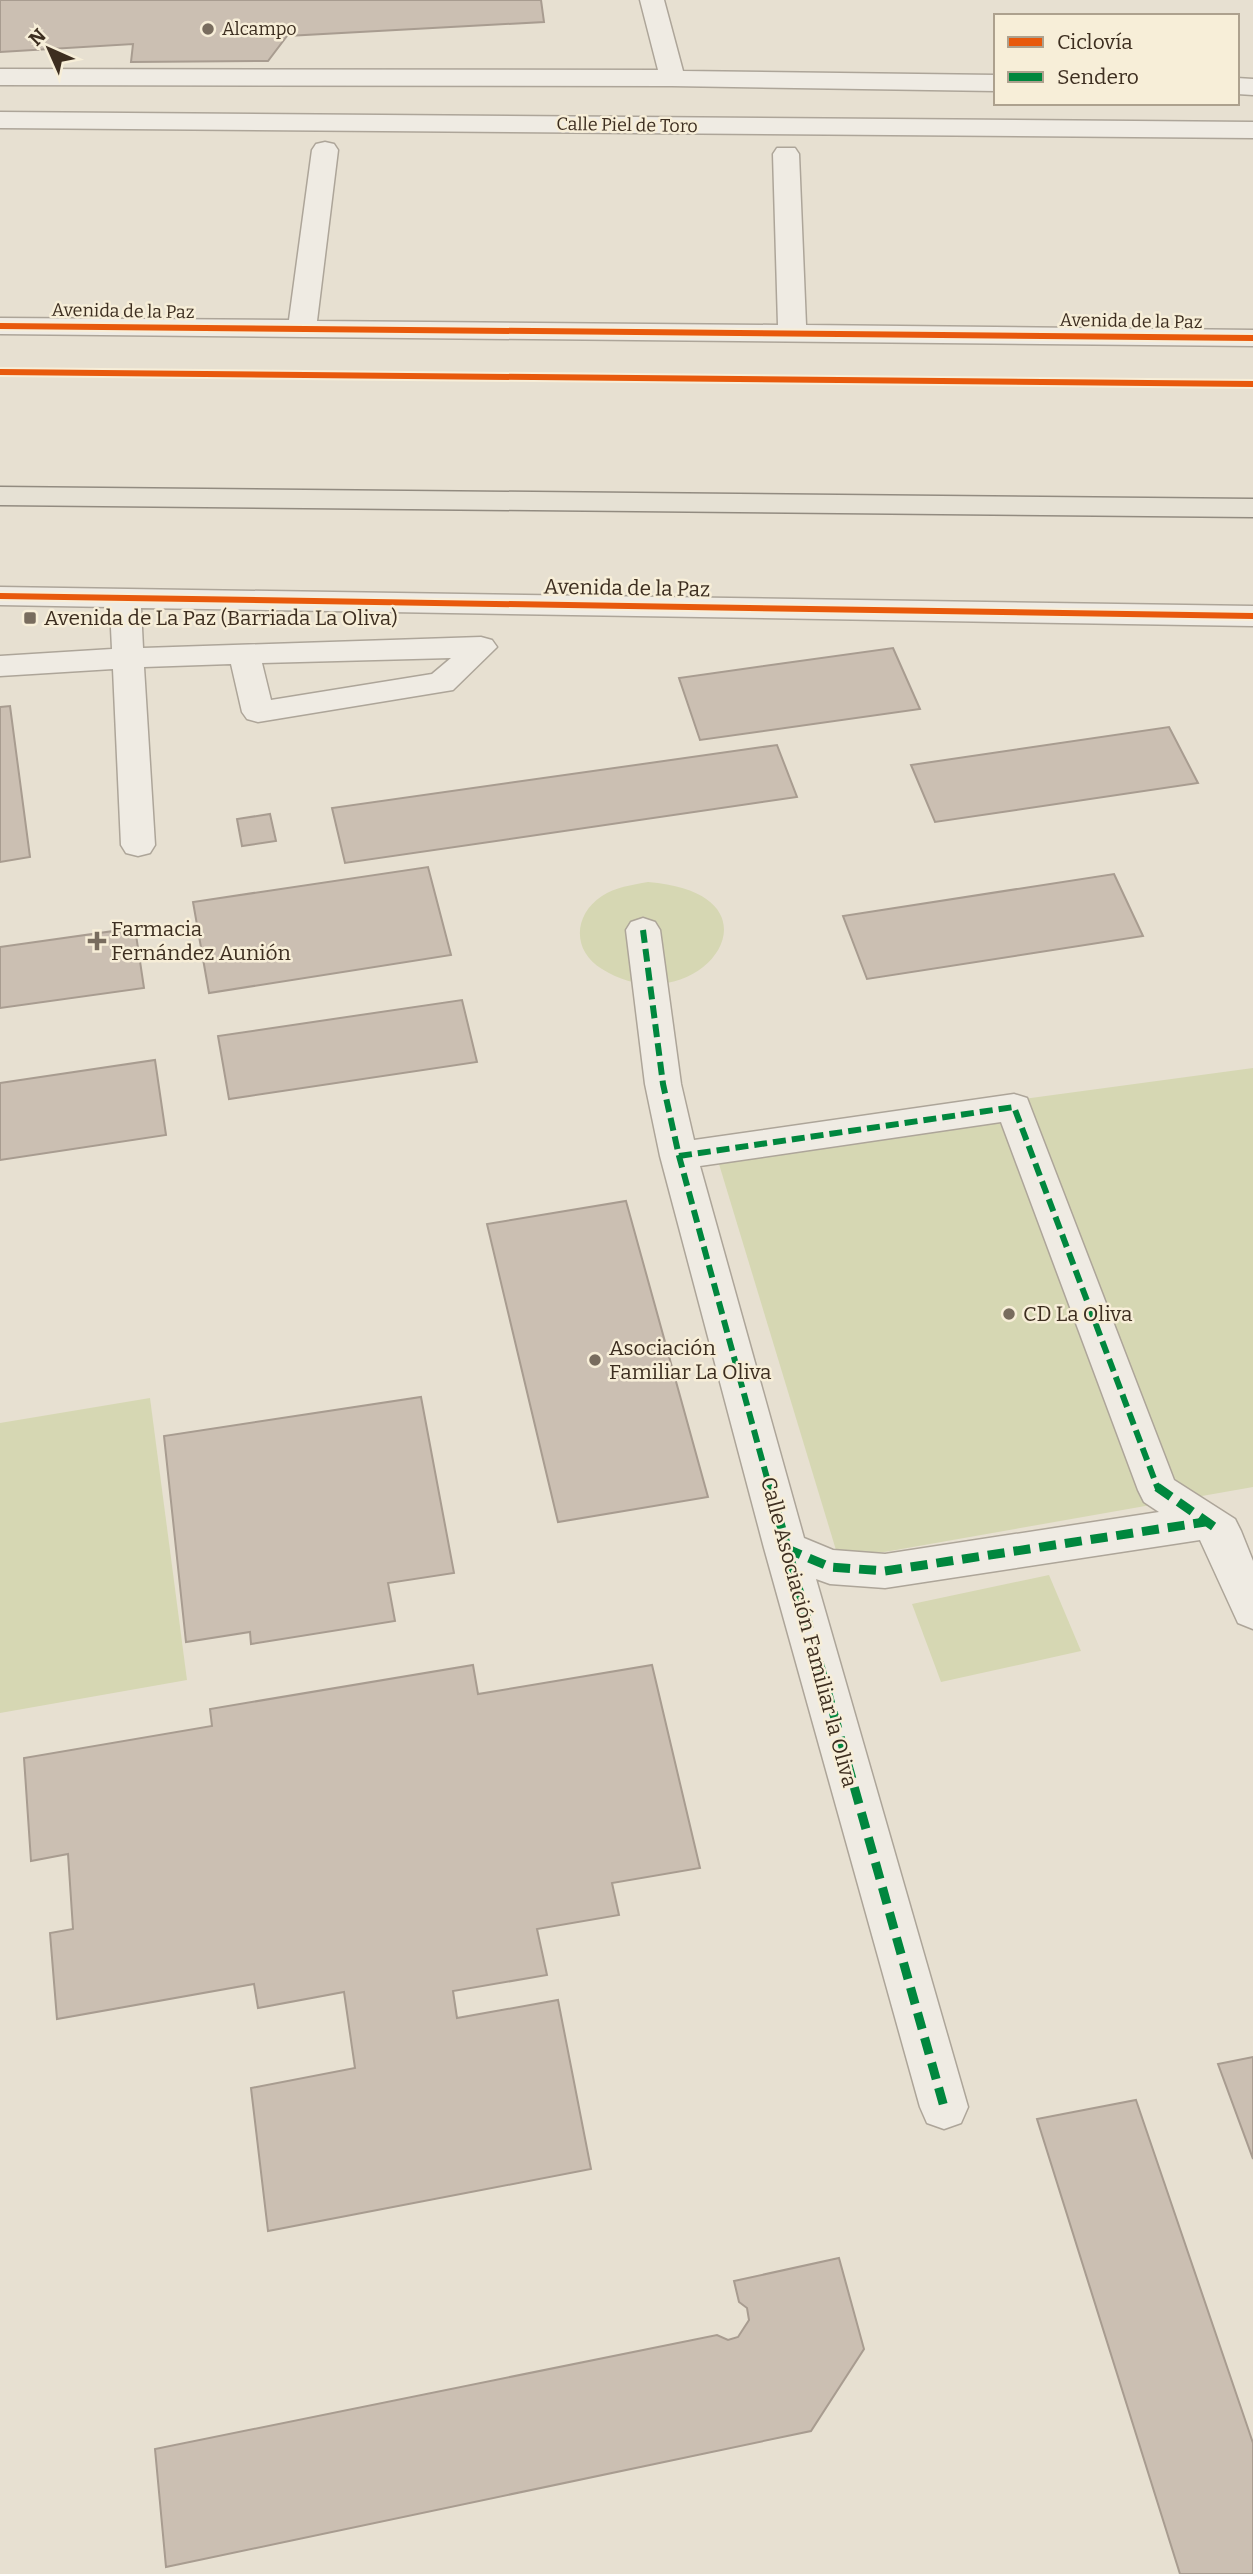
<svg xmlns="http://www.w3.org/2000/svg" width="1253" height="2574" font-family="Bitter,serif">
<rect width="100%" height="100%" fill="#e7e0d1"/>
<g fill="#d6d7b3">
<path d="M 648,882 C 797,894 697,1029 602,969 C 572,951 573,915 602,896 C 615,887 632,885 648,882 Z"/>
<path d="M 1253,1068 L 1253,1487 L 839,1560 L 712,1141 Z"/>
<path d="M 150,1398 L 187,1680 L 0,1713 L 0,1423 Z"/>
<path d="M 1049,1575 L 1081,1651 L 941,1682 L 912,1604 Z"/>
</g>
<g fill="#cbbfb2" stroke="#a89c90" stroke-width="2">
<path d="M 0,0 L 541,0 L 544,22 L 287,36 L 268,61 L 131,62 L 133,44 L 0,52 Z"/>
<path d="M 893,648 L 920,709 L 700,740 L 679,678 Z"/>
<path d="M 10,706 L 30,857 L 0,862 L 0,707 Z"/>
<path d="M 1169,727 L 1198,783 L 935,822 L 911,765 Z"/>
<path d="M 777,745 L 797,797 L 345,863 L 332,808 Z"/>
<path d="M 270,814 L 276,841 L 242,846 L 237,819 Z"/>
<path d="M 428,867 L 451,955 L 209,993 L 193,902 Z"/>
<path d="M 1114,874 L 1143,936 L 867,979 L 843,916 Z"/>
<path d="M 135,928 L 144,988 L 0,1008 L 0,947 Z"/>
<path d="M 462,1000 L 477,1062 L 229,1099 L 218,1036 Z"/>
<path d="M 155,1060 L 166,1135 L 0,1160 L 0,1083 Z"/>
<path d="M 626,1201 L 708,1497 L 558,1522 L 487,1224 Z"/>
<path d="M 421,1397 L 454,1573 L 388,1583 L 395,1621 L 251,1644 L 250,1632 L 186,1642 L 164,1436 Z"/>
<path d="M 473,1665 L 478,1694 L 652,1665 L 700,1868 L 612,1883 L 619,1915 L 537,1929 L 547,1975 L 453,1991 L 457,2018 L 558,2000 L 591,2169 L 268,2231 L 251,2088 L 355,2068 L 344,1992 L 258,2008 L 254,1984 L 57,2019 L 50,1933 L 73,1929 L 68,1854 L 31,1861 L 24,1758 L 212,1726 L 210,1709 Z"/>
<path d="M 1253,2057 L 1253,2159 L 1218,2064 Z"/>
<path d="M 1136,2100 L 1253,2443 L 1253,2574 L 1180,2574 L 1037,2119 Z"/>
<path d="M 839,2258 L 864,2349 L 811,2431 L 166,2567 L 155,2449 L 717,2335 L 728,2340 L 738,2337 L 749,2320 L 747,2308 L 739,2302 L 734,2281 Z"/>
</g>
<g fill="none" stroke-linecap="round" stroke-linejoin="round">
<g stroke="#ada599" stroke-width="3">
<g id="minor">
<path d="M 640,0 L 664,0 L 683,71 L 996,75 L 996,91 L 672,86 L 0,85 L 0,69 L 658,70 Z"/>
<path d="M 1237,78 L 1253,79 L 1253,95 L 1237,94 Z"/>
<path d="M 0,112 L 1253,122 L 1253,138 L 0,128 Z"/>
<path d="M 325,142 L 334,144 L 338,150 L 317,321 L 778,325 L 773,154 L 777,148 L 795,148 L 799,154 L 806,325 L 1253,330 L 1253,346 L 0,334 L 0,318 L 289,320 L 312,150 L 316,144 Z"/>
<path d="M 0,587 L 1253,606 L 1253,626 L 141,608 L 143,648 L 481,637 L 492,640 L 497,647 L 453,690 L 258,722 L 247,719 L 242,712 L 231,664 L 144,667 L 155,845 L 150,853 L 138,856 L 126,853 L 121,845 L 113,669 L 0,676 L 0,656 L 112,649 L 110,607 L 0,605 ZM 451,658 L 432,674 L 271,700 L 262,663 Z"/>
<path d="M 643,918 L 655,922 L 660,930 L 681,1084 L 694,1140 L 1014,1094 L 1027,1098 L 1174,1480 L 1235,1519 L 1241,1531 L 1253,1561 L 1253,1629 L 1238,1623 L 1200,1540 L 885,1588 L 830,1584 L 816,1579 L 968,2107 L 961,2123 L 944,2129 L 927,2123 L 920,2107 L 764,1548 L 660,1156 L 645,1084 L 626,930 L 631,922 ZM 1001,1122 L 1138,1490 L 1144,1502 L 1159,1512 L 885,1554 L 833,1550 L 804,1538 L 700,1166 Z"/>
</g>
</g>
<g stroke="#928b80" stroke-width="3">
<path id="major" d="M 0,487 L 1253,499 L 1253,517 L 0,505 Z"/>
</g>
<use href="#minor" fill="#efebe3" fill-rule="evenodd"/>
<use href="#major" fill="#e6e1d4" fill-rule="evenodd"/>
<g stroke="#00873e" stroke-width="6" stroke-dasharray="13 6" stroke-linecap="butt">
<path d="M 643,930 L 663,1084 L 679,1156 L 770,1489"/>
<path d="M 679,1156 L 1014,1107 L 1158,1489"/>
</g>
<g stroke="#00873e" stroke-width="9" stroke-dasharray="17 9" stroke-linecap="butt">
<path d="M 770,1487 L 944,2107"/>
<path d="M 1157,1487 L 1220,1531"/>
<path d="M 785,1548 L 830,1567 L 885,1571 L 1205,1522"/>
</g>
<g stroke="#f7eed8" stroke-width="10">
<g id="cycleway">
<path d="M 0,326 L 1253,338"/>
<path d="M 0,372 L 1253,384"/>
<path d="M 0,596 L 1253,616"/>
</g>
</g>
<use href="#cycleway" stroke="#e8590c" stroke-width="6"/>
</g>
<g fill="#786c5e" stroke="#f7eed8" stroke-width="2.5">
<circle cx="208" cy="29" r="7"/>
<rect x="23" y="611" width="14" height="14" rx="3.5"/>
<path d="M93.5 930.5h7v7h7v7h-7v7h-7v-7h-7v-7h7z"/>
<circle cx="1009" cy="1314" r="7"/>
<circle cx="595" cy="1360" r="7"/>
</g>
<g text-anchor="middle" stroke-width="5" stroke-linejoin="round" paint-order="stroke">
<g font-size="18" fill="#3d2e20" stroke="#f7eed8" text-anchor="start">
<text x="222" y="35">Alcampo</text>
</g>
<g font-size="18" fill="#3d2e20" stroke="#f7eed8">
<text transform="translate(627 125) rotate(1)" y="6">Calle Piel de Toro</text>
<text transform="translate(123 311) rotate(1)" y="6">Avenida de la Paz</text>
<text transform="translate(1131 321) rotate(1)" y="6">Avenida de la Paz</text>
</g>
<g font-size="21" fill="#3d2e20" stroke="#f7eed8">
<text transform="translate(627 588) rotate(1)" y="7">Avenida de la Paz</text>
<text transform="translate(809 1632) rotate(75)" y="7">Calle Asociación Familiar la Oliva</text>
</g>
<g font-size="21" fill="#3d2e20" stroke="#f7eed8" text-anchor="start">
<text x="44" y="625">Avenida de La Paz (Barriada La Oliva)</text>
<text x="111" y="936">Farmacia<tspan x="111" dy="24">Fernández Aunión</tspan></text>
<text x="1023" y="1321">CD La Oliva</text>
<text x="609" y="1355">Asociación<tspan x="609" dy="24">Familiar La Oliva</tspan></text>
</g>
</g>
<rect x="994" y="14" width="245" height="91" fill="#f7eed8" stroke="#ada18e" stroke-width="2"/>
<rect x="1008" y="37" width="35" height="10" fill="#e8590c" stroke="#ada18e" stroke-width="2"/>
<text x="1057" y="49" font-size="21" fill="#3d2e20">Ciclovía</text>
<rect x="1008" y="72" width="35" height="10" fill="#00873e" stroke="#ada18e" stroke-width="2"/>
<text x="1057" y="84" font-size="21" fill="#3d2e20">Sendero</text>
<g transform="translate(49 49) rotate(315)" stroke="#f7eed8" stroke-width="5" paint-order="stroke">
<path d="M0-5L12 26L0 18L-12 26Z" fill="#3d2e20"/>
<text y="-10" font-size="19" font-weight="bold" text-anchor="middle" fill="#3d2e20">N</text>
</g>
</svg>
